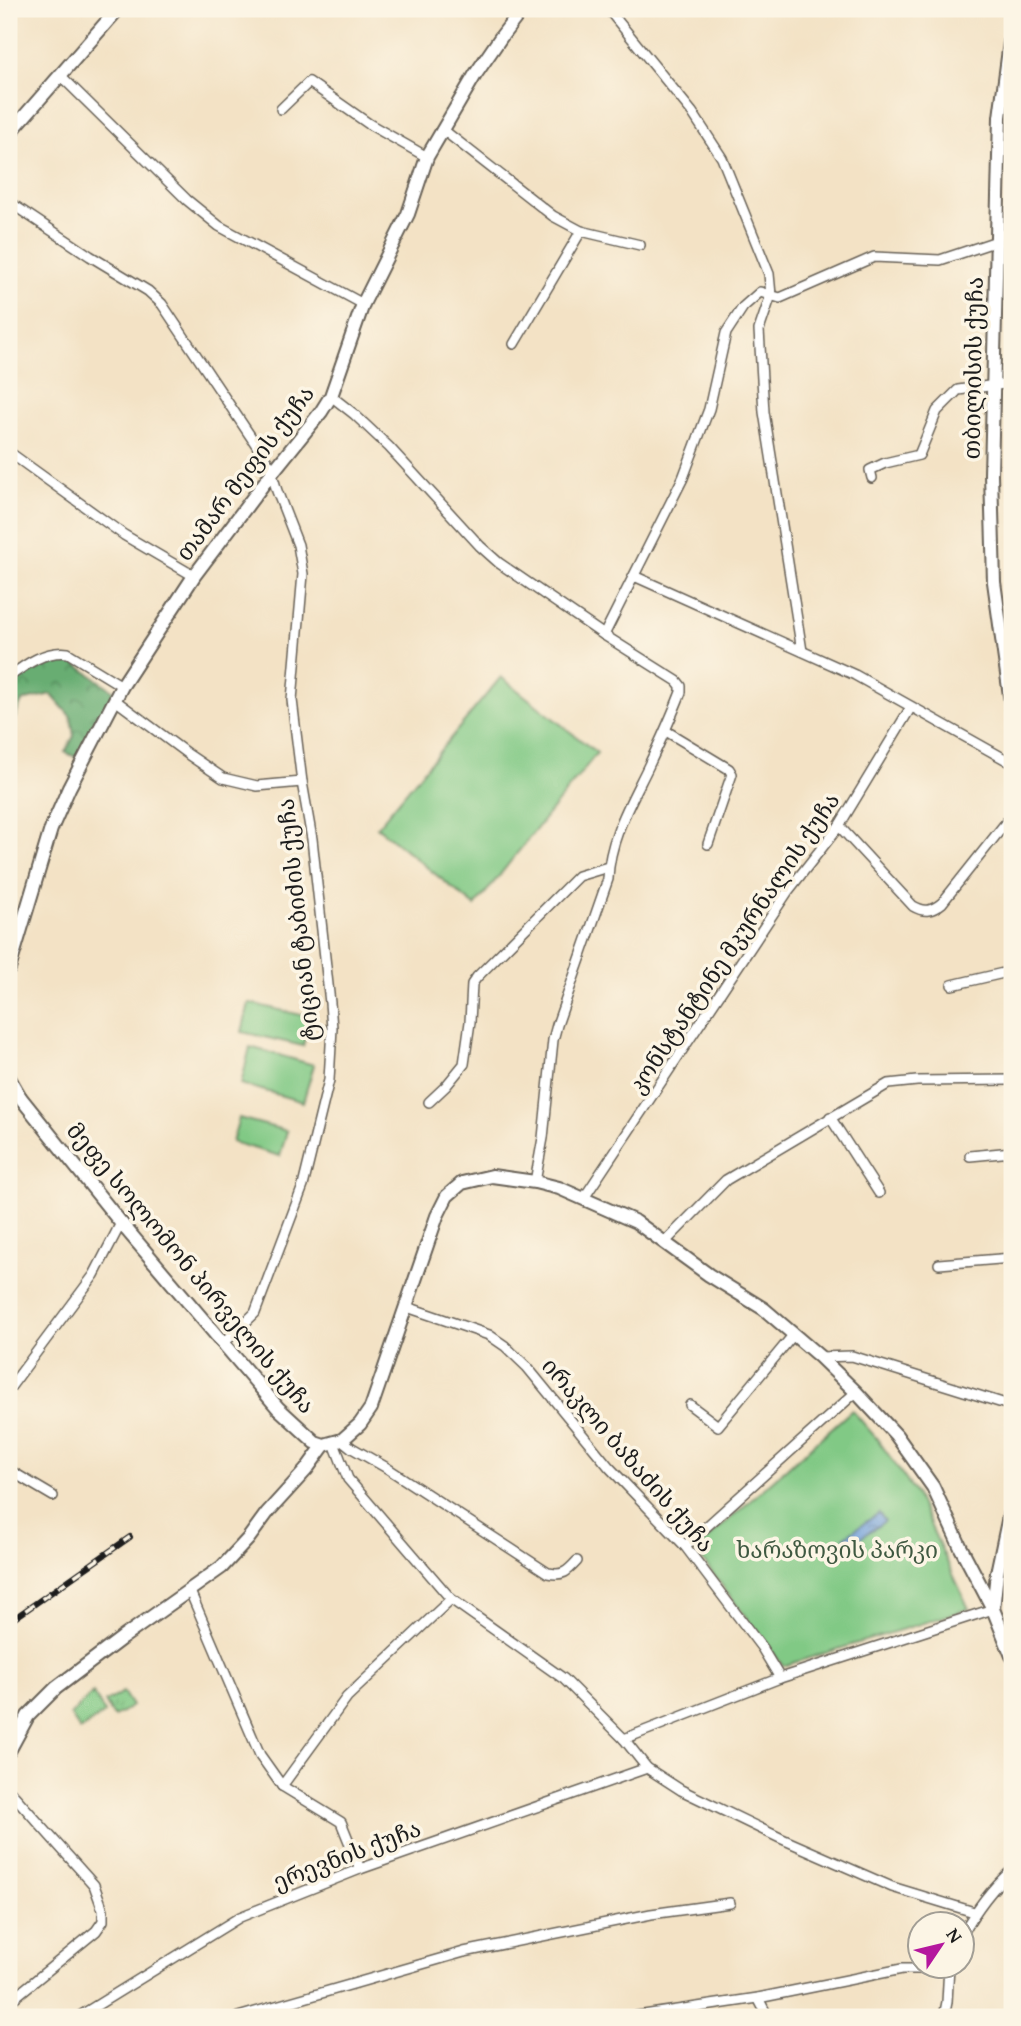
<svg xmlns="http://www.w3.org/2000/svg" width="1021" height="2026" font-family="'Gentium Book Plus','Noto Serif Georgian',serif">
<defs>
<pattern id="grass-tufts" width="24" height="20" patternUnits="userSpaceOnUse" patternTransform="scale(1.75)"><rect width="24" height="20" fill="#81c985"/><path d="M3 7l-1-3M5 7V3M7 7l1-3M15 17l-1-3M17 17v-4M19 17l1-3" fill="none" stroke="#6fac72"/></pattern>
<pattern id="forest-crowns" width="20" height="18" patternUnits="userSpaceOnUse" patternTransform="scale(1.75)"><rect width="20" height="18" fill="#68ad72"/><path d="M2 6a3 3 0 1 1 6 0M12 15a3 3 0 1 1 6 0" fill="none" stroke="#558c5d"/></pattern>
<pattern id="water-ripples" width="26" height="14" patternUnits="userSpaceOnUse" patternTransform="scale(1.75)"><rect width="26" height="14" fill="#72a1db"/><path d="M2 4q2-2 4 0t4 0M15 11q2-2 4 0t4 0" fill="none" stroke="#5d82b1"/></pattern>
</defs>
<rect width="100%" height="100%" fill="#fcf5e5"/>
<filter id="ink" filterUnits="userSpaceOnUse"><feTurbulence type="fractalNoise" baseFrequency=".0143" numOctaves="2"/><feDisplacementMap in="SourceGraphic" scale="14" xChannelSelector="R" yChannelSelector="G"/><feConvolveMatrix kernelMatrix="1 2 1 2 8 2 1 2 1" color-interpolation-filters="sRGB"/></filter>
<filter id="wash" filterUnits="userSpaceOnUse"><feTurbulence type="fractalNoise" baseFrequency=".00686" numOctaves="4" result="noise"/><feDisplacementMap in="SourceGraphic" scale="28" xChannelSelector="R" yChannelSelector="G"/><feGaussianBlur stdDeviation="1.57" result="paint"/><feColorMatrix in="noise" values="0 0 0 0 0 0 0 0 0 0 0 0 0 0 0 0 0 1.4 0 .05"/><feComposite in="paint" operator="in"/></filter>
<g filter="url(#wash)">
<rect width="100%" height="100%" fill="#f3e2c5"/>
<g fill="url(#grass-tufts)" stroke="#4e7250" stroke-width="2">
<path d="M 123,1692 L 132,1706 L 114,1717 L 105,1702 Z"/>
<path d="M 93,1693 L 105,1713 L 80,1730 L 70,1715 Z"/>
</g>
<path fill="url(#forest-crowns)" stroke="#426447" stroke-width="2" d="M 67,658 L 114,691 L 77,758 L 65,752 L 74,736 L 71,717 L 51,694 L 22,701 L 9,731 L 9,682 C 31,667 40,659 67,658 Z"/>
<g fill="#81c985" stroke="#4e7250" stroke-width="2">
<path d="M 501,677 L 597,753 L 475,906 L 377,827 Z"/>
<path d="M 249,1003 L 310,1017 L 303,1046 L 242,1032 Z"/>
<path d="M 250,1047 L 314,1065 L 303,1102 L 241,1084 Z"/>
<path d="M 239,1118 L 287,1131 L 280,1156 L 232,1142 Z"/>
<path d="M 852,1410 L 878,1440 L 916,1494 L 969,1609 L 783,1666 L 695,1550 Z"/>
</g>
<path fill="url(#water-ripples)" stroke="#475e7c" stroke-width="2" d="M 879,1513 L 885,1521 L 850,1545 L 844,1537 Z"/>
</g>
<g filter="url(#ink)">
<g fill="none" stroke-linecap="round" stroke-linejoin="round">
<g stroke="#676157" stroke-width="12">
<g id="street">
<path d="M 608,9 L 692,112 L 722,158 L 769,274 L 771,295 L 759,330 L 764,412 L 802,651"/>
<path d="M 60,75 L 187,200 L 219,226 L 363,304"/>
<path d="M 281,109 L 309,82 L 369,124 L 427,157"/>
<path d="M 442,129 L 553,216 L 581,231 L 640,245"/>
<path d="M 9,202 L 90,256 L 148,291 L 162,304 L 269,464 L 277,491 L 298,545 L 303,574 L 292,700 L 302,782 L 312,839 L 330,1003 L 332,1028 L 329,1080 L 303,1186 L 255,1313 L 224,1343"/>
<path d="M 514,344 L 581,231"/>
<path d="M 331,396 L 354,414 L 389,447 L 480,546 L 499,563 L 604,635 L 677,681 L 681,686 L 681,692 C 671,718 660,742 648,767 C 631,802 609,839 608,879 L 557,1025 L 553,1040 L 543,1138 L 535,1182"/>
<path d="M 9,452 L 124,535 L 194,576"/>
<path d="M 872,478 L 870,470 L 885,463 L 919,455 L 937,411 L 958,390 L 1012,383"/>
<path d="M 634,576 L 855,675 L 1012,763"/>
<path d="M 604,635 L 683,478 L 709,409 L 726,333 L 743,307 L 760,292 L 780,298 L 874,257 L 940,260 L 997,241"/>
<path d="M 9,677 C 26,664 46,650 68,653 L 122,686"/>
<path d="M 115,700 L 189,755 L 223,778 L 257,786 L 302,782"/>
<path d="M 666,731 L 729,769 L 732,774 L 708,844"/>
<path d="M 839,826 L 913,906 C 925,913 932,911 942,903 L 1012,815"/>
<path d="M 952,985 L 1012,971"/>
<path d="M 429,1102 L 446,1086 L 464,1064 L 470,1022 L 472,984 L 477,977 L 578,876 L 608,867"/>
<path d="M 830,1117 L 879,1193"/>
<path d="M 970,1156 L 1012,1152"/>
<path d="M 584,1198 L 788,891 L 839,826 L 911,707"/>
<path d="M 664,1243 L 726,1180 L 888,1084 L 917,1081 L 1012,1080"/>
<path d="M 939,1264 L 1012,1258"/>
<path d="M 407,1307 L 489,1335 L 505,1346 L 527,1367 L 609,1467 L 685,1546 L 762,1648 L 780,1678"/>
<path d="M 820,1357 L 852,1356 L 1012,1406"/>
<path d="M 9,1389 L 94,1275 L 121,1223"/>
<path d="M 690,1405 L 718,1426 L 794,1334"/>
<path d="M 342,1440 L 352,1448 L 387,1468 L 548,1573 C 563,1576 567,1572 577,1561"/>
<path d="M 334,1443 L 348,1479 L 451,1599 L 564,1679 L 624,1739 L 647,1768 L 681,1790 L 780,1838 L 892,1887 L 974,1912"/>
<path d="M 9,1470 L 53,1496"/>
<path d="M 685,1546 L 856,1392"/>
<path d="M 189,1589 L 260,1755 L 282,1786"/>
<path d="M 624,1739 L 780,1678 L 993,1609"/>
<path d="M 9,1790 L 94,1885 L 103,1910 L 103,1921 L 96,1931 L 9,2002"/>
<path d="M 360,1869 L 341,1822 L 282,1786 L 347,1697 L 451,1599"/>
<path d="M 962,1935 C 975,1911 991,1889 1012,1870"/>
<path d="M 758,1998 L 768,2017"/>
<path d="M 78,2017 L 240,1917 L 360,1869 L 647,1768"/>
<path d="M 238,2017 L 464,1952 L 651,1914 L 730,1903"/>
<path d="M 630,2017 L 758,1998 L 902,1969 L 948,1969"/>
<path d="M 944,2017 L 947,2002 L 949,1966"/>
</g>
</g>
<g stroke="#676157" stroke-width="16">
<g id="secondary">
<path d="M 1012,27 L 1000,117 L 991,474 L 994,582 L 1012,710"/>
<path d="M 9,134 L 118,9"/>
<path d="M 9,969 L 51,829 L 69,788 L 122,686 L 194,576 L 271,474 L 321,412 L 331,396 L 363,304 L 408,214 L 427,157 L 475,75 L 501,37 L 517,16 L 527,9"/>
<path d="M 9,1078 L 20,1097"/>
<path d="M 9,1093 L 20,1097 L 121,1223 L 278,1408 L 315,1442 L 324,1445 L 342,1440 L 360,1424 L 371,1408 L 437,1216 L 447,1196 L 462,1183 L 492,1176 L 535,1182 L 559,1188 L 636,1222 L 709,1275 L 764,1309 L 820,1357 L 856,1392 L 896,1435 L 933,1487 L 961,1548 L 993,1609 L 1012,1656"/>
<path d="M 993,1609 L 997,1573 L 1012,1502"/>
<path d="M 9,1751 L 28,1716 L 56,1688 L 122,1638 L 222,1567 L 248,1539 L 267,1513 L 306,1470 L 324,1445"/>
</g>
</g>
<use href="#street" stroke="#fff" stroke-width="9"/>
<use href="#secondary" stroke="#fff" stroke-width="12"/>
<g stroke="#1c1c1c" stroke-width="6">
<path id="rail" d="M 9,1622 L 130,1537"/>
</g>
<use href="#rail" stroke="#fcf5e5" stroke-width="3.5" stroke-dasharray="10" stroke-linecap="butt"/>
</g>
</g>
<g text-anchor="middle" stroke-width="7" stroke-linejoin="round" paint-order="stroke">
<g font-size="23" fill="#1c1c1c" stroke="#fcf5e5">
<text transform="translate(973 368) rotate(-89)" y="8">თბილისის ქუჩა</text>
<text transform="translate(245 473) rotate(-53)" y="8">თამარ მეფის ქუჩა</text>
<text transform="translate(298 920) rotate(-96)" y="8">ტიციან ტაბიძის ქუჩა</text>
<text transform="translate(734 943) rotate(-56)" y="8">კონსტანტინე მკურნალის ქუჩა</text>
<text transform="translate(191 1268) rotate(50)" y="8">მეფე სოლომონ პირველის ქუჩა</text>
<text transform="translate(628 1455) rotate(49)" y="8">ირაკლი ბაზაძის ქუჩა</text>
<text transform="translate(347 1855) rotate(-21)" y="8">ერევნის ქუჩა</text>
</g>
<g font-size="23" fill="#3f5941" stroke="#fcf5e5">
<text x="837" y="1558">ხარაზოვის პარკი</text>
</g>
</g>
<rect width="1021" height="2026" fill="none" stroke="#fcf5e5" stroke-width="35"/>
<g transform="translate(941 1945) rotate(55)"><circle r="33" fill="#fcf5e5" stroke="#a29e95" stroke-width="2"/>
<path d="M0-5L12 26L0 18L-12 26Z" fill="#b5179e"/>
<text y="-10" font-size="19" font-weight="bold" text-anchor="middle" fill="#1c1c1c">N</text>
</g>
</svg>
